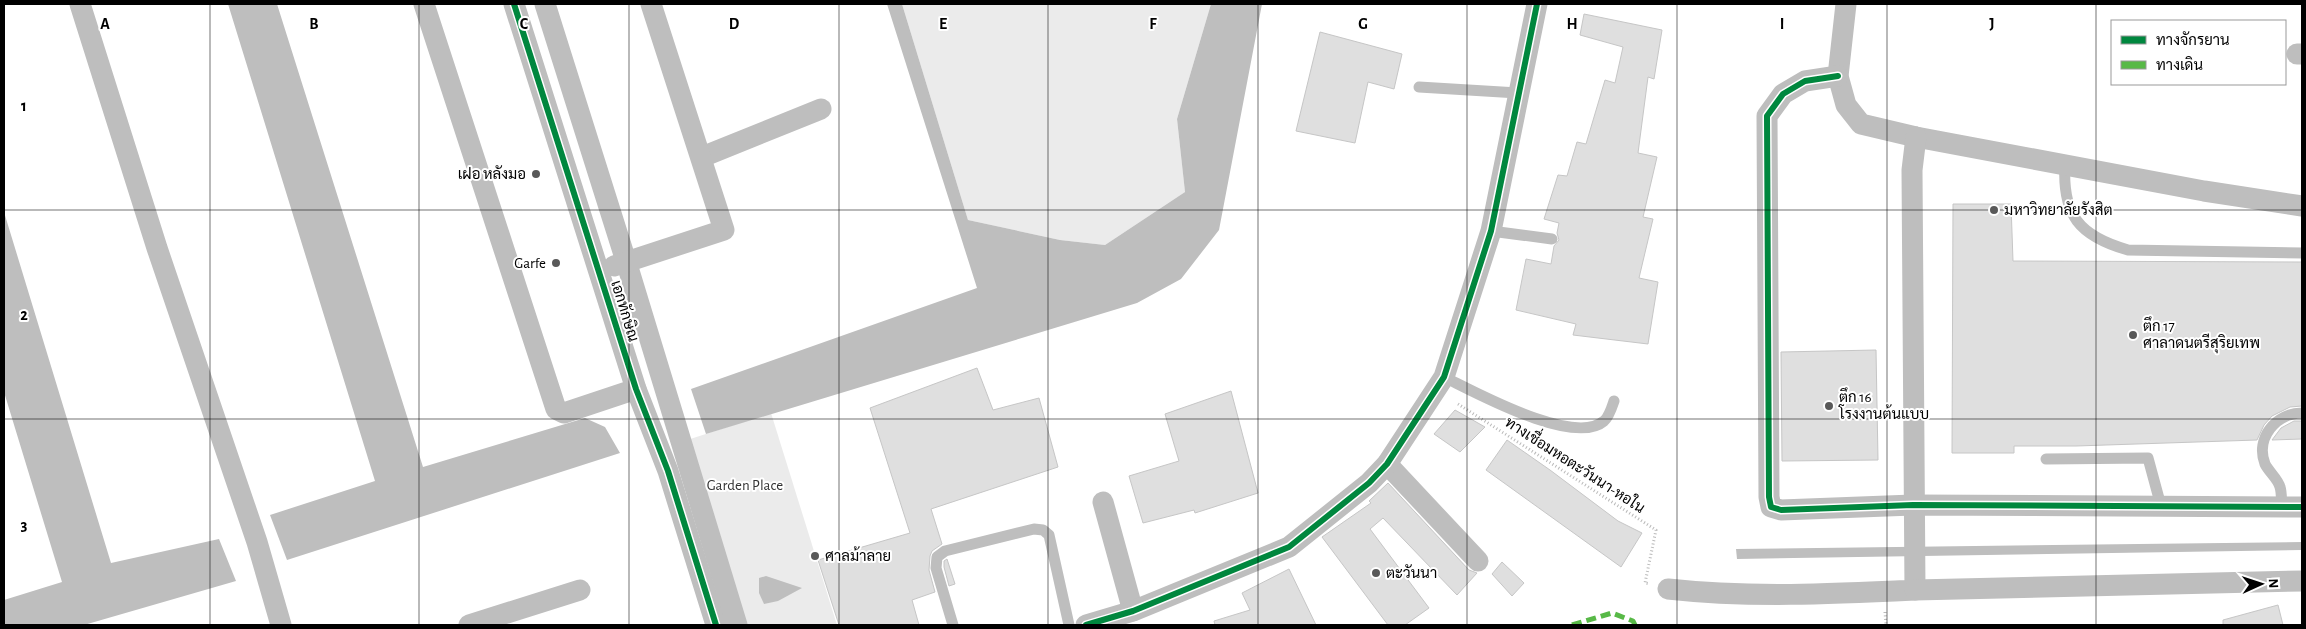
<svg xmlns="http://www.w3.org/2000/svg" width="2306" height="629" font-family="'Alegreya Sans',Sarabun,sans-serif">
<rect width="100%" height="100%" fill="#fff"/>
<g fill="#ebebeb">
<path d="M 902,4 L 1211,4 L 1177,119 L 1185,192 L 1105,245 L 1060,240 L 968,220 Z"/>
<path d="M 771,413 L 837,625 L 743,625 L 684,441 Z"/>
</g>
<g fill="#bebebe">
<path d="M 228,4 L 277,4 L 423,467 L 585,418 L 605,427 L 620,453 L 287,560 L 270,515 L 375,481 Z"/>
<path d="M 887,4 L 902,4 L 968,220 L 1060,240 L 1105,245 L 1185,192 L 1177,119 L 1211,4 L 1262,4 L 1219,230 L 1181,279 L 1137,303 L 706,434 L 691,389 L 977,288 Z"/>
<path d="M 4,212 L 111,563 L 219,539 L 236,581 L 84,625 L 4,625 L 4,600 L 62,582 L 4,392 Z"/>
<path d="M 2302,542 L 2302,550 L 1737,559 L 1736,549 Z"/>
<path d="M 766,576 L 802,588 L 778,601 L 764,604 L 759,593 L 759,578 Z"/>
</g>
<g fill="#dfdfdf" stroke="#c6c6c6">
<path d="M 1584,14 L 1662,30 L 1654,79 L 1648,77 L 1638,153 L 1657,157 L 1643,217 L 1653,219 L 1639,278 L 1658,282 L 1648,344 L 1573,335 L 1576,324 L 1516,310 L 1526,259 L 1551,264 L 1554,246 L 1559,240 L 1557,233 L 1559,223 L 1544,219 L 1558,175 L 1567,176 L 1577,142 L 1586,144 L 1605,80 L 1615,83 L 1623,47 L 1580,35 Z"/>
<path d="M 1320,32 L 1402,54 L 1394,89 L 1368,82 L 1355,143 L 1296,131 Z"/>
<path d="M 1953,204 L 2011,204 L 2013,261 L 2302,262 L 2302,406 L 2290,407 L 2272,416 L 2264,425 L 2257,440 L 2076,446 L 2014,446 L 2014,453 L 1952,453 Z"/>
<path d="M 1876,350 L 1878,460 L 1782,461 L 1781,352 Z"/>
<path d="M 977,368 L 993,410 L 1039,398 L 1058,467 L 931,509 L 942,544 L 932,551 L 930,556 L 929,570 L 935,592 L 912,600 L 919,625 L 839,625 L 818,560 L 910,533 L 870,408 Z"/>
<path d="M 1231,391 L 1258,493 L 1195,513 L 1194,510 L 1143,523 L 1129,476 L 1179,461 L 1165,414 Z"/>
<path d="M 1455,410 L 1485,427 L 1460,452 L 1434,434 Z"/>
<path d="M 2294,421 L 2302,421 L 2302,439 L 2272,440 L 2281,428 Z"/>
<path d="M 1507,440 L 1550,470 L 1618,521 L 1642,533 L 1621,567 L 1486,470 Z"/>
<path d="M 1388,483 L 1469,570 L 1477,573 L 1457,595 L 1383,518 L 1370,529 L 1429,608 L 1405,625 L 1388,625 L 1322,537 L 1371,503 L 1369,501 Z"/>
<path d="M 947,559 L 955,584 L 949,586 L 944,567 L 944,561 Z"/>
<path d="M 1502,562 L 1524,583 L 1512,596 L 1492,574 Z"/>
<path d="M 1289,569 L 1316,625 L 1215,625 L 1214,621 L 1250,610 L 1242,593 Z"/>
<path d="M 2278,605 L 2283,625 L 2223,625 L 2223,620 Z"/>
</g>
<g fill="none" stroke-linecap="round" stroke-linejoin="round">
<g stroke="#b9b9b9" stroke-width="3" stroke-dasharray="1 2.5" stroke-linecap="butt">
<path d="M 1458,404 L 1656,530 L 1645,583 L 1650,584"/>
<path d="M 1885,612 L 1886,625"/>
</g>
<g stroke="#bebebe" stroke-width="11">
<path d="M 1419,87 L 1518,93"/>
<path d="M 2065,164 C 2062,215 2079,236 2128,250 L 2302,253"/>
<path d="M 1491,231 L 1552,239"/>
<path d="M 1444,377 C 1475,392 1574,447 1604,421 C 1609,417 1612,407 1614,401"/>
<path d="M 2046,459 L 2148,458 L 2161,506"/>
<path d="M 2282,507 C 2281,501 2282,493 2280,487 C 2278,479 2269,472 2265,464 C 2255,438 2276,413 2302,413"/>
<path d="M 953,625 L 936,568 L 937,557 L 945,551 L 1034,529 L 1043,530 L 1049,535 L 1069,625"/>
</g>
<g stroke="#bebebe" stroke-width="21">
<path d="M 80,4 L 157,248 L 257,542 L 281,625"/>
<path d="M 424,4 L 556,409 L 564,413 L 636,389"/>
<path d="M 514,4 L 636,389 L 668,471 L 716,625"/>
<path d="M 545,4 L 626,261 L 737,625"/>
<path d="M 1846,4 L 1838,76 L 1846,105 L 1861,124 L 1916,137 L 2204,191 L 2302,206"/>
<path d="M 2297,54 L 2302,54"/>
<path d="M 1838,76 L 1805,81 L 1783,94 L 1767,116 L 1769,497 L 1771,507 L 1781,510 L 1913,505 L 2302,507"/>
<path d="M 702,157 L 821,109"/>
<path d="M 614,266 L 724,230 L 651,4"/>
<path d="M 1387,464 L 1478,561"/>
<path d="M 1103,502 L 1133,611"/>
<path d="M 1668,589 C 1749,598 1832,594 1915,590 L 1912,170 L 1916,137"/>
<path d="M 1915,590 L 2302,581"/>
<path d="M 469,625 L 580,590"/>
<path d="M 1086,625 L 1133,611 L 1289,547 L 1369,483 L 1387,464 L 1444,377 L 1491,231 L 1537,4"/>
</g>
<path stroke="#58b947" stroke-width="5" stroke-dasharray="10 5" stroke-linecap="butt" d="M 1572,625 L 1612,613 L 1633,621 L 1635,625"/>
<g stroke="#fff" stroke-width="9">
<g id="cycleway">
<path d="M 514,4 L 636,389 L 668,471 L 716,625"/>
<path d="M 1838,76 L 1805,81 L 1783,94 L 1767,116 L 1769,497 L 1771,507 L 1781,510 L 1913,505 L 2302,507"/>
<path d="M 1086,625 L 1133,611 L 1289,547 L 1369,483 L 1387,464 L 1444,377 L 1491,231 L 1537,4"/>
</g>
</g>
<use href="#cycleway" stroke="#00873e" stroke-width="6"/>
</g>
<path fill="none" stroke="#000" stroke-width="1" stroke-opacity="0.55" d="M 210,4 L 210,625M 419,4 L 419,625M 629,4 L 629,625M 839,4 L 839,625M 1048,4 L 1048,625M 1258,4 L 1258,625M 1467,4 L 1467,625M 1677,4 L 1677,625M 1887,4 L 1887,625M 2096,4 L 2096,625M 4,210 L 2302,210M 4,419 L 2302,419"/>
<g fill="#595959" stroke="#fff" stroke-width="2">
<circle cx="536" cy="174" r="5"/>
<circle cx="1994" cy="210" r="5"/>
<circle cx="556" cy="263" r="5"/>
<circle cx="2133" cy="335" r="5"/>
<circle cx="1829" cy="406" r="5"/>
<circle cx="815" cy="556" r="5"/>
<circle cx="1376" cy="573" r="5"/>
</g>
<g text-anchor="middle" stroke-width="4" stroke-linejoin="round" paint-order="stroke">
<g font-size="15" fill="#000" stroke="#fff" text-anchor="start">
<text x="526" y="179" text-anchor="end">เฝอ หลังมอ</text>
<text x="2004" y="215">มหาวิทยาลัยรังสิต</text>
<text x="546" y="268" text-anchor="end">Garfe</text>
<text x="2143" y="331">ตึก 17<tspan x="2143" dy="17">ศาลาดนตรีสุริยเทพ</tspan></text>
<text x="1839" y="402">ตึก 16<tspan x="1839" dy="17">โรงงานต้นแบบ</tspan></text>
<text x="825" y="561">ศาลม้าลาย</text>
<text x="1386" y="578">ตะวันนา</text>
</g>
<g font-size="15" fill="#000" stroke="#fff">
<text transform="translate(625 311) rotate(73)" y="5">เอกทักษิณ</text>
<text transform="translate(1575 465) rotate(33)" y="5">ทางเชื่อมหอตะวันนา-หอใน</text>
</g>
<g font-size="15" fill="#323232" stroke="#fff">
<text x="745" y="490">Garden Place</text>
</g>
</g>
<g font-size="16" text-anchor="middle" font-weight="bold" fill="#000" stroke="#fff" stroke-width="4" stroke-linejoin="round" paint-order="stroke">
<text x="105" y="29">A</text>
<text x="314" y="29">B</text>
<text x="524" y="29">C</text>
<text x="734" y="29">D</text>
<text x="943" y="29">E</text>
<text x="1153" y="29">F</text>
<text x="1363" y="29">G</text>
<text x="1572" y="29">H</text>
<text x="1782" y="29">I</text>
<text x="1992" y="29">J</text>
<text x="24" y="111">1</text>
<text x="24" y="320">2</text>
<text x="24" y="530">3</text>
</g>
<rect width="2306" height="629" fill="none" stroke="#000000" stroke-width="10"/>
<rect x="2111" y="20" width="175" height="65" fill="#ffffff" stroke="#999999"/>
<rect x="2121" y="36" width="25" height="8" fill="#00873e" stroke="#999999"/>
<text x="2156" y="45" font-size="15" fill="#000000">ทางจักรยาน</text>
<rect x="2121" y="61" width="25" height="8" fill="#58b947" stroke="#999999"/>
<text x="2156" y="70" font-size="15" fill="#000000">ทางเดิน</text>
<g transform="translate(2261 584) rotate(87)" stroke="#ffffff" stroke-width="4" paint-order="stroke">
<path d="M0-4L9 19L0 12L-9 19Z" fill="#000000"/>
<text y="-8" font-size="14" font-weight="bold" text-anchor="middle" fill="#000000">N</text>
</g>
</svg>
